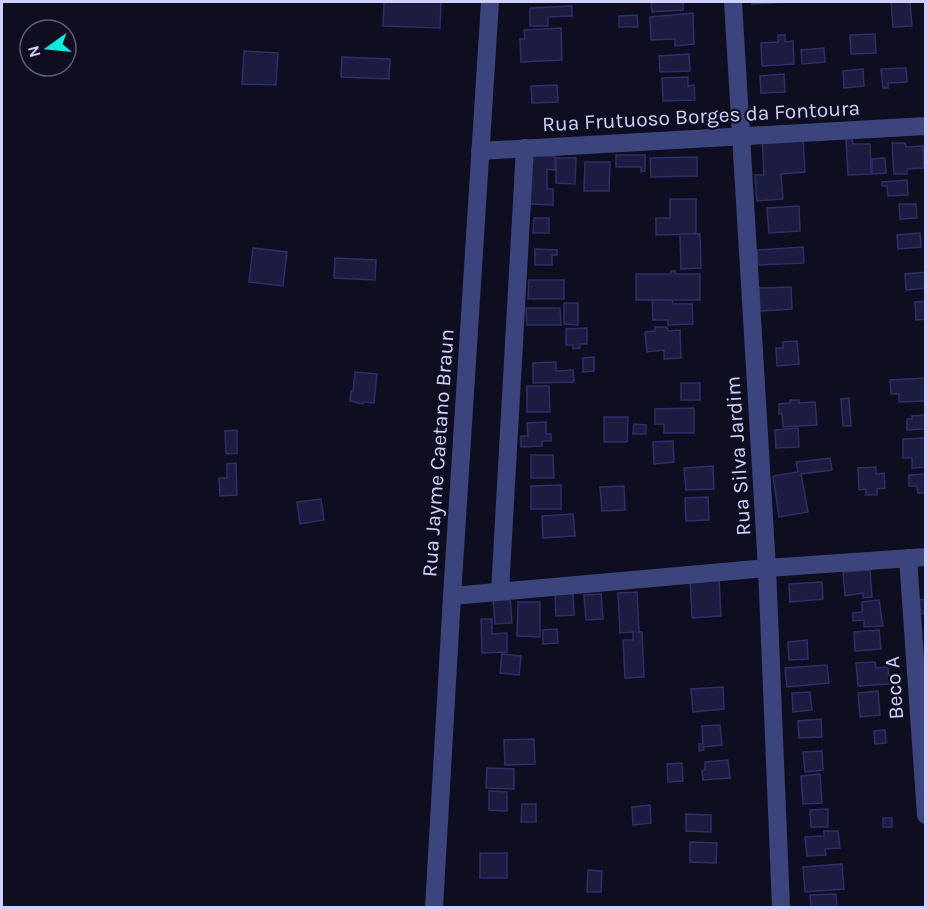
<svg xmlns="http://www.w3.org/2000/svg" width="927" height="909" font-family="Karla,sans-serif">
<rect width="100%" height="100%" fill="#0e0e20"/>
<g fill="#1c1b40" stroke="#2f2e6a" stroke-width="1.5">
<path d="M 384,2 L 441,2 L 440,28 L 383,26 Z"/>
<path d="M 651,2 L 683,2 L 683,10 L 652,12 Z"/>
<path d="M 752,2 L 786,2 L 752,4 Z"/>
<path d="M 891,2 L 910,2 L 912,26 L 893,27 Z"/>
<path d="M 572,6 L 572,16 L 548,17 L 548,26 L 530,26 L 530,8 Z"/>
<path d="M 693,13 L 694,44 L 675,46 L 675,39 L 651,40 L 650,17 Z"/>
<path d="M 637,15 L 638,27 L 619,27 L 619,16 Z"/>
<path d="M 561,28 L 562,60 L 521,62 L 520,39 L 525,39 L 524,30 Z"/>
<path d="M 875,34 L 876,53 L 851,54 L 850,35 Z"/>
<path d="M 778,35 L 785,35 L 785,42 L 793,41 L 794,64 L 762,66 L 761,43 L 778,42 Z"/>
<path d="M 824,48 L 825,62 L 802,64 L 801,50 Z"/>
<path d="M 244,51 L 278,53 L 276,85 L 242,84 Z"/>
<path d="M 689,54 L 690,71 L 660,72 L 659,56 Z"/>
<path d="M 342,57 L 390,59 L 389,79 L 341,77 Z"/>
<path d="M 906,68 L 907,82 L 888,83 L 888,88 L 883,88 L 881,69 Z"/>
<path d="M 863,69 L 864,86 L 844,88 L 843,71 Z"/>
<path d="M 784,74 L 785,92 L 761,93 L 760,76 Z"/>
<path d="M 688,77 L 688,86 L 694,85 L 695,100 L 663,101 L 662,78 Z"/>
<path d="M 557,85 L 558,102 L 532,103 L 531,86 Z"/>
<path d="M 762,136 L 803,137 L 805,172 L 781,174 L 783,199 L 757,201 L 755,175 L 764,175 Z"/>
<path d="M 846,139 L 852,139 L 853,144 L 870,144 L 871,174 L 848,175 Z"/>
<path d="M 892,143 L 905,143 L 906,147 L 923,146 L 924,168 L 907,169 L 907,174 L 894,174 Z"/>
<path d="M 530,155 L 555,156 L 555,170 L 547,169 L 547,189 L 553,189 L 553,205 L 529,204 Z"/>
<path d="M 616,155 L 645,155 L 645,171 L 641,172 L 641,167 L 616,167 Z"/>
<path d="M 697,157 L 697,176 L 651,177 L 650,158 Z"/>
<path d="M 556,158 L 576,158 L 575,184 L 556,183 Z"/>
<path d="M 885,158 L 886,173 L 872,174 L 872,159 Z"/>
<path d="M 585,162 L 610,162 L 609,191 L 584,191 Z"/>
<path d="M 907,180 L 908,195 L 888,196 L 887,186 L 882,186 L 882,182 Z"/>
<path d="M 670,199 L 696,199 L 696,234 L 656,235 L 656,218 L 670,218 Z"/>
<path d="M 899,204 L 916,204 L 917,218 L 900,219 Z"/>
<path d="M 799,206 L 800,231 L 769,233 L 767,208 Z"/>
<path d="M 534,218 L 549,218 L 549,233 L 533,233 Z"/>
<path d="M 920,233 L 921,247 L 898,249 L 897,235 Z"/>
<path d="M 680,234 L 700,234 L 701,268 L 681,269 Z"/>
<path d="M 803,247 L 804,263 L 758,265 L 757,250 Z"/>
<path d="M 253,248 L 287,252 L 283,286 L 249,282 Z"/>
<path d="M 535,249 L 557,250 L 557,255 L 552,255 L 552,265 L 535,265 Z"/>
<path d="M 335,258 L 376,260 L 375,280 L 334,278 Z"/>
<path d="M 671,271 L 675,271 L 675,274 L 700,274 L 700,300 L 636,300 L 636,274 L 671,274 Z"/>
<path d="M 926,272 L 926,288 L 906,290 L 905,274 Z"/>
<path d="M 529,280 L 564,280 L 564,299 L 528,299 Z"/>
<path d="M 791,287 L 792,309 L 760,311 L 759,288 Z"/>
<path d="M 652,300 L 672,300 L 673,304 L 692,304 L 693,324 L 668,325 L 668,320 L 653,320 Z"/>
<path d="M 926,301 L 926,319 L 916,320 L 915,302 Z"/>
<path d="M 564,303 L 578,303 L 578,325 L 564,324 Z"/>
<path d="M 526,308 L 560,308 L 561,325 L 527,325 Z"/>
<path d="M 655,327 L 667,327 L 668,331 L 680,330 L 681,358 L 664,359 L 664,350 L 647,352 L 645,332 L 655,331 Z"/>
<path d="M 587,328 L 587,344 L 580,344 L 580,348 L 573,349 L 573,345 L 566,345 L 566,329 Z"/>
<path d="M 797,341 L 799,364 L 777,366 L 776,348 L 783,348 L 783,342 Z"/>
<path d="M 594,357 L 594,371 L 583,372 L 583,358 Z"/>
<path d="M 556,362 L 556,371 L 573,370 L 574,382 L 533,383 L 533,363 Z"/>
<path d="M 355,372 L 377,374 L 374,403 L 363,402 L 363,404 L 350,401 L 351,391 L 353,391 Z"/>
<path d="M 926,378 L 926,401 L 899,402 L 899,394 L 891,394 L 890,380 Z"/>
<rect x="681" y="383" width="19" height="17"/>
<path d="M 527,386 L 549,386 L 550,412 L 527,412 Z"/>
<path d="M 849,398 L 851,426 L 843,426 L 841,399 Z"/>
<path d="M 790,400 L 799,400 L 799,403 L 815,402 L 817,425 L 783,427 L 782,413 L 779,414 L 779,404 L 790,403 Z"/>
<path d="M 694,408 L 694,433 L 664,433 L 664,424 L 655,424 L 655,409 Z"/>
<path d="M 926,415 L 926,429 L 907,430 L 907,419 L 912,419 L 912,416 Z"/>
<path d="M 604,417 L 628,417 L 627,442 L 604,442 Z"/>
<path d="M 546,422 L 546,434 L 551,434 L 551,441 L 542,441 L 542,446 L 521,447 L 521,436 L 528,436 L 527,423 Z"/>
<path d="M 634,424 L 646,425 L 646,434 L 633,434 Z"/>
<path d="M 798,428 L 799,447 L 776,448 L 775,430 Z"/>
<path d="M 237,430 L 237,453 L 226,454 L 225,431 Z"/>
<path d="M 926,438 L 926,467 L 912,468 L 912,458 L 903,458 L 903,439 Z"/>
<path d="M 673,441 L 674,462 L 654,464 L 653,442 Z"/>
<path d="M 531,455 L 553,455 L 554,478 L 531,478 Z"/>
<path d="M 830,458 L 832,470 L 801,474 L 808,512 L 779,517 L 773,476 L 798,472 L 796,462 Z"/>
<path d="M 236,463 L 237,495 L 220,496 L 219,478 L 227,478 L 227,464 Z"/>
<path d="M 713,466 L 714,489 L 686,490 L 684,468 Z"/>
<path d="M 876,467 L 876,474 L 884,473 L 885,488 L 877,489 L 877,495 L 866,495 L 866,489 L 859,490 L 858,468 Z"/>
<path d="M 926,474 L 926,493 L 918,493 L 917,486 L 909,486 L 909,475 Z"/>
<path d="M 561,485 L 561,509 L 531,509 L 531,486 Z"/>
<path d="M 624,486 L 625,510 L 602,511 L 600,487 Z"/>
<path d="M 708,497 L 709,520 L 686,521 L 685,498 Z"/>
<path d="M 321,499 L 324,520 L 300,524 L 297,502 Z"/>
<path d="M 573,514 L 575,536 L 543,538 L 542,516 Z"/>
<path d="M 870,570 L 872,597 L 863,598 L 863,593 L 845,596 L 843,572 Z"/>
<path d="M 719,578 L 721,616 L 692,618 L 690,580 Z"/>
<path d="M 822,582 L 823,599 L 790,602 L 789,584 Z"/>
<path d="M 637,592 L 639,632 L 642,632 L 644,677 L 625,678 L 623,640 L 633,640 L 633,632 L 620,633 L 618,593 Z"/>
<path d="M 573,593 L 574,615 L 556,616 L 555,594 Z"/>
<path d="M 601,594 L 603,619 L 586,620 L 584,595 Z"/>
<path d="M 510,597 L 512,623 L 495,624 L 493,598 Z"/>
<path d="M 926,599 L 926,614 L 920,614 L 919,600 Z"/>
<path d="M 879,600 L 883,626 L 864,627 L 864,620 L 853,621 L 853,613 L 862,612 L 862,602 Z"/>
<path d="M 518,602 L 540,602 L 540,637 L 517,636 Z"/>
<path d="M 481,619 L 492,619 L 492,634 L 507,633 L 507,652 L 482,653 Z"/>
<path d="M 557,629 L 558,643 L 543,644 L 543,630 Z"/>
<path d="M 879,630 L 881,649 L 855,651 L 854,632 Z"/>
<path d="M 807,640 L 808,659 L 789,660 L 788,642 Z"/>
<path d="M 502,654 L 521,656 L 519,675 L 500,673 Z"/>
<path d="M 875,662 L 876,668 L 888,667 L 889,684 L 858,686 L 856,663 Z"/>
<path d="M 827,665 L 829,683 L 787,687 L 785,668 Z"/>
<path d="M 723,687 L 724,709 L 693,712 L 691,689 Z"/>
<path d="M 878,691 L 880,715 L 860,717 L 858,693 Z"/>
<path d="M 810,692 L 812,710 L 793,712 L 792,693 Z"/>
<path d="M 821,719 L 822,737 L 799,738 L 798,721 Z"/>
<path d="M 720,725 L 722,745 L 703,747 L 704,750 L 699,751 L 699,744 L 703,744 L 702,726 Z"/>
<path d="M 885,730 L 886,743 L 875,744 L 874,731 Z"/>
<path d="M 534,739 L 535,764 L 505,765 L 504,740 Z"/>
<path d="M 822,751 L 823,770 L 805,772 L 803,752 Z"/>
<path d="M 728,760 L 730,778 L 703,780 L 702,771 L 705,770 L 705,762 Z"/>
<path d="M 682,763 L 683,781 L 668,782 L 667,764 Z"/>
<path d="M 487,768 L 514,769 L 514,789 L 486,788 Z"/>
<path d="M 820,774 L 822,803 L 803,804 L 801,776 Z"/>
<path d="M 489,791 L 507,792 L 507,811 L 489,810 Z"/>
<path d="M 522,804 L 536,804 L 536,822 L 521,822 Z"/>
<path d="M 650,805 L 651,823 L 633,825 L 632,807 Z"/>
<path d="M 828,809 L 828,827 L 811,827 L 810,810 Z"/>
<path d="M 686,814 L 711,815 L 711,832 L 686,831 Z"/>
<rect x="883" y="818" width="9" height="9"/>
<path d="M 824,831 L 838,831 L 840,848 L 825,849 L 826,855 L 807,856 L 805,837 L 824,836 Z"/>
<path d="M 690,842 L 717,843 L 716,863 L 690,862 Z"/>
<rect x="480" y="853" width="27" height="25"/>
<path d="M 842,864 L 844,889 L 805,892 L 803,867 Z"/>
<path d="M 588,870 L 602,871 L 601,892 L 587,892 Z"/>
<path d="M 836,894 L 837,908 L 811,908 L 810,895 Z"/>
</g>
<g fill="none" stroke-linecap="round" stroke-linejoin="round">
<g stroke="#3b447c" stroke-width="18">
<path d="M 733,2 L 767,568 L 781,908"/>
<path d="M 480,151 L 926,126"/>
<path d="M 908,558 L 926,815"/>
<path d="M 500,591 L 525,148"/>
<path d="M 452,596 L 767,568 L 926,557"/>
<path d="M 434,908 L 452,596 L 490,2"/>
</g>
</g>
<g text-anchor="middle" stroke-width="4.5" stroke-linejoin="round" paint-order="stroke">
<g font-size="21" fill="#ced1fd" stroke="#0e0e20">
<text transform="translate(701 116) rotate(-3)" y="7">Rua Frutuoso Borges da Fontoura</text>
<text transform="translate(438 453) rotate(-86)" y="7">Rua Jayme Caetano Braun</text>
<text transform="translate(738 456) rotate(-94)" y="7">Rua Silva Jardim</text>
<text transform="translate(894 688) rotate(-94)" y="7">Beco A</text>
</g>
</g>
<rect width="927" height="909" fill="none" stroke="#ced1fd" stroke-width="6"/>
<g transform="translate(48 48) rotate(255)"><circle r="28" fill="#0e0e20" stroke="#5b5c78" stroke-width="1.5"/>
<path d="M0-4.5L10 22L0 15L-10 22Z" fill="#0becdc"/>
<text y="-9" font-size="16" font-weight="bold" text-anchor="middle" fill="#ced1fd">N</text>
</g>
</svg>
